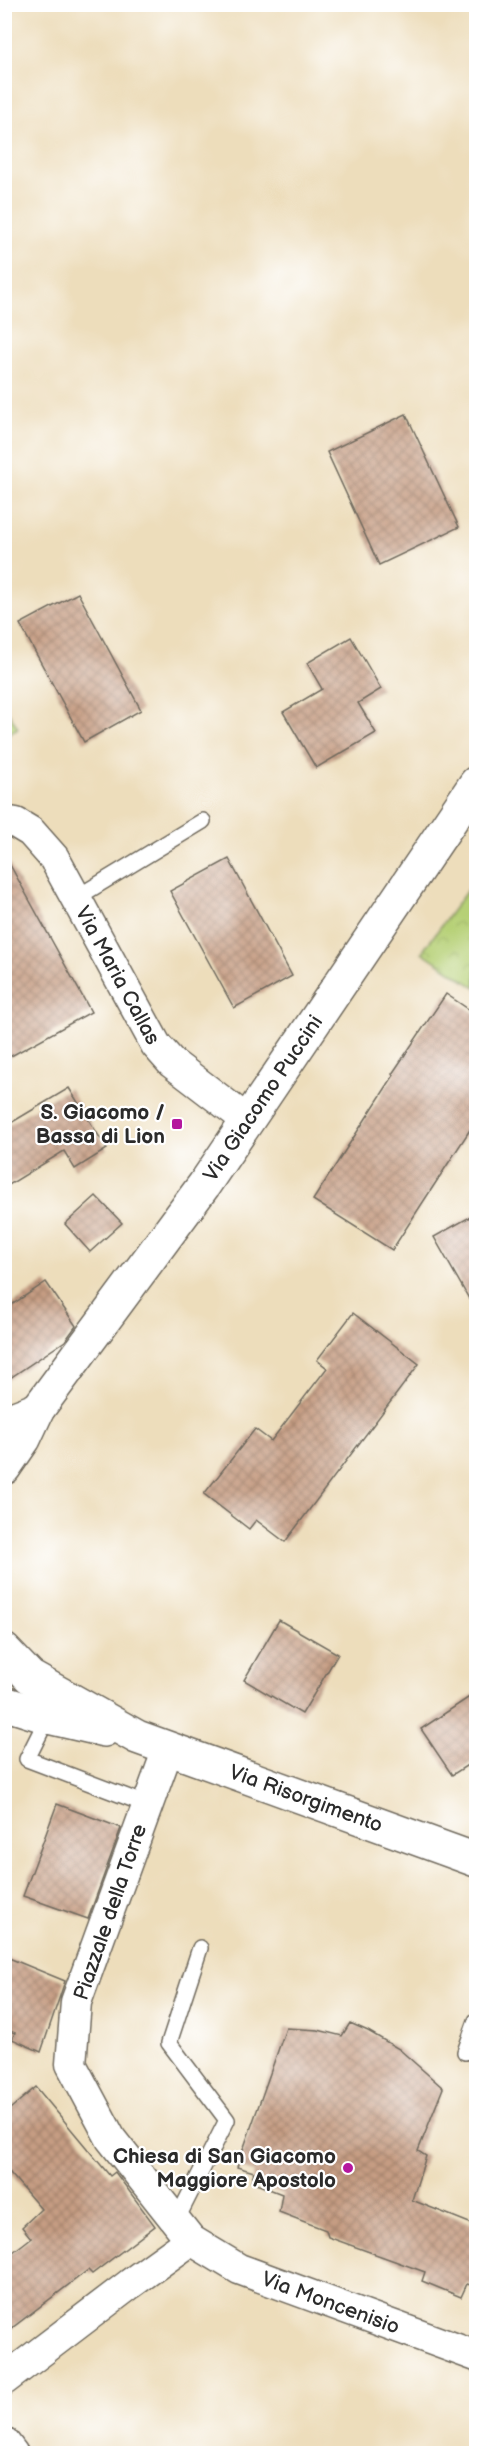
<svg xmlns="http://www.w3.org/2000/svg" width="481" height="2458" font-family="'Balsamiq Sans',sans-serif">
<defs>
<pattern id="park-crowns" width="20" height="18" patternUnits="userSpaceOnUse" patternTransform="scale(1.5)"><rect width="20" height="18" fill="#b6d076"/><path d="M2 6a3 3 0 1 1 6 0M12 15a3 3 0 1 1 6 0" fill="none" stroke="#9db366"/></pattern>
<pattern id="building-cross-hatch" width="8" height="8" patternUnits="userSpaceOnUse" patternTransform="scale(1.5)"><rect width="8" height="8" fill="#c69d83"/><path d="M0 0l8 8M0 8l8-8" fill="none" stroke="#a1806b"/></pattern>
</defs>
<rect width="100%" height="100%" fill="#fff"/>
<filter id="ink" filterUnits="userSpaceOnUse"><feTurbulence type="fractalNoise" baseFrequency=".0167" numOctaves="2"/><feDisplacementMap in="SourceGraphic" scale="12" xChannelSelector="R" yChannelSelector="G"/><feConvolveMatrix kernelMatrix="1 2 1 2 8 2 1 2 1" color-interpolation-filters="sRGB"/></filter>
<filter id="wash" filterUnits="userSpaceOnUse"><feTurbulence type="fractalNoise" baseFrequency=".008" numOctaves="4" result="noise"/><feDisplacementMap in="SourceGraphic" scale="24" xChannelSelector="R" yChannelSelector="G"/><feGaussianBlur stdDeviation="1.35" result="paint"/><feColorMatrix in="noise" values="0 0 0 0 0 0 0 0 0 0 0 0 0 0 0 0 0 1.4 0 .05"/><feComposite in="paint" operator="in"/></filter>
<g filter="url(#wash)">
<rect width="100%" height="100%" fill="#edddbb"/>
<g fill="url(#park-crowns)" stroke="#707e50" stroke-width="1.5">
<path d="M 4,705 L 18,728 L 5,736 L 4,736 Z"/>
<path d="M 476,878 L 476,988 L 422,952 Z"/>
</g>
<g id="blocks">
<g fill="url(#building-cross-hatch)">
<path d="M 406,414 L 459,527 L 379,565 L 327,452 Z"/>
<path d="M 78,593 L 141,710 L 84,742 L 20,624 Z"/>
<path d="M 351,637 L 381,689 L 358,703 L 376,733 L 316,768 L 283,712 L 322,689 L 307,663 Z"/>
<path d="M 4,854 L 91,1012 L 4,1060 Z"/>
<path d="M 229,859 L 292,976 L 234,1008 L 170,891 Z"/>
<path d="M 446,994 L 477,1015 L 477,1119 L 392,1250 L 313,1200 L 394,1075 L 392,1074 Z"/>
<path d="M 69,1088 L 107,1149 L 75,1169 L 64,1151 L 4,1188 L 4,1127 Z"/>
<path d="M 96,1196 L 122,1223 L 90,1252 L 65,1224 Z"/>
<path d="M 477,1213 L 477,1313 L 434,1237 Z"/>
<path d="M 46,1282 L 76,1326 L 65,1341 L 4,1382 L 4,1310 Z"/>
<path d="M 353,1313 L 419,1364 L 285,1542 L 256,1520 L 249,1529 L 204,1494 L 255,1429 L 271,1441 L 327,1368 L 317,1360 Z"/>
<path d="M 279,1620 L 338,1654 L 302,1714 L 244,1680 Z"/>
<path d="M 477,1692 L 477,1759 L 452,1775 L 421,1729 Z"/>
<path d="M 57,1804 L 121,1828 L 88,1919 L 23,1896 Z"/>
<path d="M 4,1956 L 65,1981 L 41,2052 L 12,2039 L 15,2033 L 4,2029 Z"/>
<path d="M 350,2023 L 368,2031 L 399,2049 L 443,2088 L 418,2151 L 426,2156 L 412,2200 L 477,2226 L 477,2287 L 467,2284 L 461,2297 L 422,2281 L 425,2272 L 328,2237 L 326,2230 L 279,2212 L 282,2194 L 251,2182 L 254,2172 L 237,2167 L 286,2028 L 318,2030 L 342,2036 Z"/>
<path d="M 36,2087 L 110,2176 L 115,2172 L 155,2226 L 92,2274 L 88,2270 L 4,2334 L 4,2259 L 31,2238 L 22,2227 L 41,2209 L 4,2166 L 4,2114 Z"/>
</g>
</g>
</g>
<g filter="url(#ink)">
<use href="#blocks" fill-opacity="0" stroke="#6f695d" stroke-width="1.5"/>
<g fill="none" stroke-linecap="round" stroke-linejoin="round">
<g stroke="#6f695d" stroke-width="18">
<g id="service">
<path d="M 76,898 L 203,821"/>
<path d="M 48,1717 L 27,1759 L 148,1805"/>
<path d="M 465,2052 L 476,2021"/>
<path d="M 176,2221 L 227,2120 L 169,2043 L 200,1948"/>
</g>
</g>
<g stroke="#6f695d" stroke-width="33">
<g id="minor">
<path id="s1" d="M 4,821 L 16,823 L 31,832 L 54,858 L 156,1045 L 172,1063 L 248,1121"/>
<path id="s2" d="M 168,1749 L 76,2002 L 71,2064 L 111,2139 L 191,2240 L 239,2269 L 476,2356"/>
<path d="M 4,2380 L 130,2284 L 191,2240"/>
<path d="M 4,2442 L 13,2454"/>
</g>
</g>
<g stroke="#6f695d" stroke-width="36">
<g id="tertiary">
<path d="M 4,1422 L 38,1409"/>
<path id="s3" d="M 4,1468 L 24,1439 L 38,1409 L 204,1185 L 476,783"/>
</g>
</g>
<g stroke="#6f695d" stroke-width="36">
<g id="secondary">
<path id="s4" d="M 4,1650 L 30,1677 L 137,1737 L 476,1860"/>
<path d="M 4,1703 L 48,1717 L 104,1730"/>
</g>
</g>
<use href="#service" stroke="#fff" stroke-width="15"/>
<use href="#minor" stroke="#fff" stroke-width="30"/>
<use href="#tertiary" stroke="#fff" stroke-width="33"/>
<use href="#secondary" stroke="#fff" stroke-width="33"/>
</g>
</g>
<g fill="#b5179e" stroke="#fff" stroke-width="2">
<rect x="171" y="1118" width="12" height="12" rx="3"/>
<circle cx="348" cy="2168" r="6"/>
</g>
<g text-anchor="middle" stroke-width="4.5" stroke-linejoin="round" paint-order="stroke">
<g font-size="21" fill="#2b2b2b" stroke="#fff">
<text dy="7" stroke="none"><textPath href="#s1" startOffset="198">Via Maria Callas</textPath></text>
<text dy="7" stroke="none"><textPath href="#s3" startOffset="452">Via Giacomo Puccini</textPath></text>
<text dy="7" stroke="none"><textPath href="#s4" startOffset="340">Via Risorgimento</textPath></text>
<text transform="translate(110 1912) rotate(-71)" y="7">Piazzale della Torre</text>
<text dy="7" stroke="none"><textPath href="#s2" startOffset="699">Via Moncenisio</textPath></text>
</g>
<g font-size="21" font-weight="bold" fill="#2b2b2b" stroke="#fff" text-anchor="end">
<text x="165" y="1119">S. Giacomo /<tspan x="165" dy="24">Bassa di Lion</tspan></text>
<text x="336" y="2163">Chiesa di San Giacomo<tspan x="336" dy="24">Maggiore Apostolo</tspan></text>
</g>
</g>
<rect width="481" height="2458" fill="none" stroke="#fff" stroke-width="24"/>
</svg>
